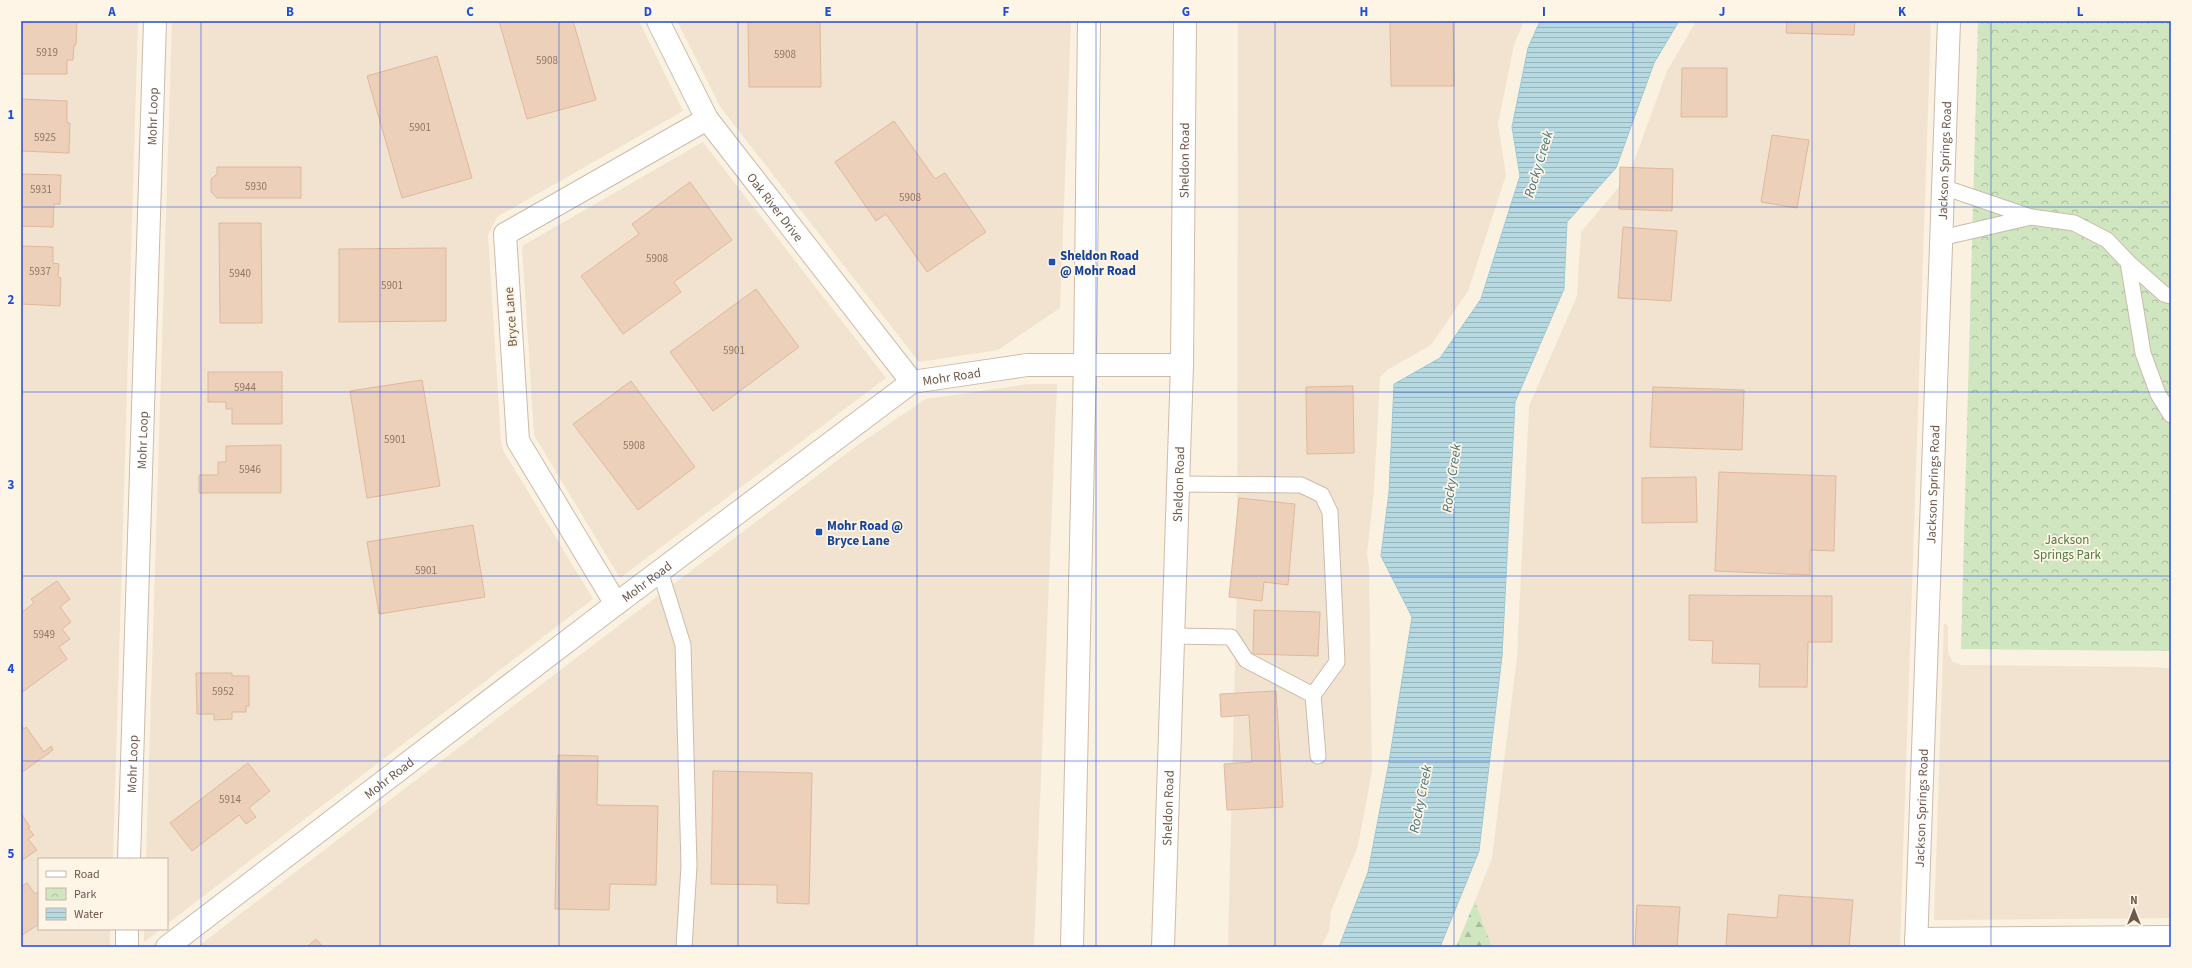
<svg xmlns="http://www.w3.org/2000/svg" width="2192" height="968" font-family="'Source Sans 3',sans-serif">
<defs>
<pattern id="forest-firs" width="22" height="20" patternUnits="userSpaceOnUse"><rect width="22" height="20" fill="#cfe6c1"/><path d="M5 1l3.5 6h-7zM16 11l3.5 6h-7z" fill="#acbd9f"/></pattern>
<pattern id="park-crowns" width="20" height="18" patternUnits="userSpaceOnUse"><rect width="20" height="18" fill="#cfe6c1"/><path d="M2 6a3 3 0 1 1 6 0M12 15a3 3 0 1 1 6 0" fill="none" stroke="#acbd9f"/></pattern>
<pattern id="water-rules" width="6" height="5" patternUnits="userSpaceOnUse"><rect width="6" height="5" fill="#b7dae2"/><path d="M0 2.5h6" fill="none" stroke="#99b4b9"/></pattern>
</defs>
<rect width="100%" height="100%" fill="#faf1e1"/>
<g fill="#f1e3d0">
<path d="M 21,21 L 138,21 L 113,859 L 39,859 L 39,929 L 110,929 L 110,947 L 21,947 Z"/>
<path d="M 172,21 L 639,21 L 683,111 L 497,217 L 488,235 L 501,442 L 504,452 L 593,599 L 167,924 L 167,859 L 146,859 Z"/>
<path d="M 677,21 L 1071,21 L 1060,308 L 998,350 L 919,362 L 721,108 Z"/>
<path d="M 1238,21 L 1524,21 L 1514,45 L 1498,124 L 1506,175 L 1468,291 L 1431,345 L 1387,370 L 1380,377 L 1374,490 L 1367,554 L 1369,566 L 1372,771 L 1358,846 L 1331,911 L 1329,931 L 1321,947 L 1228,947 L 1237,583 Z"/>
<path d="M 1694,21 L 1931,21 L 1900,947 L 1492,947 L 1475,901 L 1492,858 L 1517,657 L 1529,406 L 1577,296 L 1581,232 L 1629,175 L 1667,71 L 1694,25 Z"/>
<path d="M 703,142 L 886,378 L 620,578 L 534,435 L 522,246 Z"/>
<path d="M 1028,384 L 1057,384 L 1034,947 L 197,947 L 626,620 L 859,444 L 926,399 Z"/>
<path d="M 1944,623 L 1948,626 L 1948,653 L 1953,662 L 1961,665 L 2158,667 L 2171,669 L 2171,918 L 1934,920 Z"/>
<path d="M 144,929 L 161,929 L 144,942 Z"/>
</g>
<path fill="url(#forest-firs)" d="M 1475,901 L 1492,947 L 1456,947 Z"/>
<path fill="url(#park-crowns)" d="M 1978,21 L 2171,21 L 2171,651 L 1961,649 Z"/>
<path fill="url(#water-rules)" stroke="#9ec9d3" d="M 1540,21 L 1679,21 L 1654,63 L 1616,168 L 1567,222 L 1564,289 L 1515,402 L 1502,656 L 1479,851 L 1440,947 L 1339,947 L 1368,872 L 1389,762 L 1412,617 L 1381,556 L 1389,492 L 1394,384 L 1440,358 L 1481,299 L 1520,176 L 1512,127 L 1528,48 Z"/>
<g fill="#edd0ba" stroke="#dfb89c">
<path d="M 21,21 L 77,21 L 76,45 L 74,45 L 73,60 L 67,60 L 67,74 L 21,74 Z"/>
<path d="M 499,21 L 573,21 L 596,100 L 527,119 Z"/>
<path d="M 748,21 L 820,21 L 821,87 L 749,87 Z"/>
<path d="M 1390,21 L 1453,21 L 1454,86 L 1391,86 Z"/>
<path d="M 1787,21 L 1855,21 L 1854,35 L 1786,33 Z"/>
<path d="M 437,56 L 472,178 L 402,198 L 367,76 Z"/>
<path d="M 1682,68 L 1727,68 L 1727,117 L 1681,117 Z"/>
<path d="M 21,99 L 67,101 L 67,123 L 70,123 L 69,153 L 21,151 Z"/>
<path d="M 894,121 L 935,179 L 945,173 L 986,232 L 927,272 L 886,214 L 876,221 L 835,162 Z"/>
<path d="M 1772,135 L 1809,140 L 1797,208 L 1761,202 Z"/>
<path d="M 217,167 L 301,167 L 301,198 L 217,198 L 211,192 L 211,179 L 217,174 Z"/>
<path d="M 1620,167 L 1673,169 L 1672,211 L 1619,209 Z"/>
<path d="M 21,174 L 61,175 L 60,204 L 54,204 L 53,227 L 21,226 Z"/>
<path d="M 690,182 L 732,240 L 674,282 L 681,292 L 623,334 L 581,276 L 639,234 L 632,224 Z"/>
<path d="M 219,223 L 261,223 L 262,323 L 220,323 Z"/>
<path d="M 1623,227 L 1677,231 L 1671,301 L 1618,298 Z"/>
<path d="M 21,246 L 53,247 L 53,263 L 59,264 L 58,277 L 61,278 L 60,306 L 21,304 Z"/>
<path d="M 446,248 L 446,321 L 339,322 L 339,249 Z"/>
<path d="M 756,289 L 799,347 L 713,411 L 670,352 Z"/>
<path d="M 208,372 L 282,372 L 282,424 L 232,424 L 232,409 L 226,409 L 226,402 L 208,402 Z"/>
<path d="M 422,380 L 440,486 L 367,498 L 350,391 Z"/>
<path d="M 631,381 L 695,467 L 638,510 L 573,424 Z"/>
<path d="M 1353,386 L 1354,453 L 1307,454 L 1306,387 Z"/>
<path d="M 1653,387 L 1744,390 L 1742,450 L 1650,447 Z"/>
<path d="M 281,445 L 281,493 L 199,493 L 199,475 L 218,475 L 218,462 L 226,462 L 226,446 Z"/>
<path d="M 1719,472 L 1836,476 L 1834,551 L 1810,550 L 1810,575 L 1715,571 Z"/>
<path d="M 1696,477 L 1697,522 L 1642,523 L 1642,478 Z"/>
<path d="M 1239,498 L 1295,504 L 1288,585 L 1264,582 L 1262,601 L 1229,597 Z"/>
<path d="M 473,525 L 485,597 L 379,614 L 367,542 Z"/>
<path d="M 57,581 L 70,599 L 60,607 L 71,622 L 62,629 L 70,639 L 59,647 L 67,659 L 21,693 L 21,613 L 34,603 L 31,599 Z"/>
<path d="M 1689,595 L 1832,596 L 1832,642 L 1808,642 L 1807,687 L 1759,687 L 1760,664 L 1712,663 L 1713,641 L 1689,640 Z"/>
<path d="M 1254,610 L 1320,612 L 1318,656 L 1253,654 Z"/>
<path d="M 196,673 L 232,673 L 232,676 L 249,676 L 249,706 L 246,706 L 246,712 L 232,712 L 232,719 L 214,720 L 214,714 L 197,714 Z"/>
<path d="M 1276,691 L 1283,807 L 1227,810 L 1224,764 L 1252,762 L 1249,715 L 1221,717 L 1220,694 Z"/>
<path d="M 21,725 L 24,729 L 26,727 L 44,752 L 51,746 L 53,750 L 21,773 Z"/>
<path d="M 558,755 L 598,756 L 597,805 L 658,806 L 656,885 L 610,884 L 609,910 L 555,909 Z"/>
<path d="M 248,763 L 270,791 L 249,808 L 256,817 L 246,824 L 239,815 L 192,851 L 170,823 Z"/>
<path d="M 713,771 L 812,773 L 809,904 L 777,903 L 777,885 L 711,884 Z"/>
<path d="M 21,813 L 30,827 L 28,828 L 34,835 L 28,839 L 37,850 L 21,861 Z"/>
<path d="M 27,883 L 35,894 L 39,891 L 39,924 L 21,936 L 21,887 Z"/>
<path d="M 1779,895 L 1853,900 L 1849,947 L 1726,947 L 1728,914 L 1777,918 Z"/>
<path d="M 1637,905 L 1680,907 L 1677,947 L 1635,947 Z"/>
<path d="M 316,939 L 323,947 L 307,947 Z"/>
</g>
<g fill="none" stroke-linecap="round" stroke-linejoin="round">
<g stroke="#ccbbab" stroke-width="17">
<g id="service">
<path d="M 2031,217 L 2074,223 L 2107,240 L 2128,262 L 2164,294 L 2171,296"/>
<path d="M 1941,238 L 2031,217 L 1943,187"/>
<path d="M 2128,262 L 2143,353 L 2158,394 L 2171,415"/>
<path d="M 1177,484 L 1301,485 L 1322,495 L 1330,512 L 1337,662 L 1313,695"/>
<path d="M 660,571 L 683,645 L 689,866 L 684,947"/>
<path d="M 1172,636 L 1231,637 L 1246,660 L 1313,695 L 1318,756"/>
</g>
</g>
<g stroke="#ccbbab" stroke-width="24">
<g id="minor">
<path id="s1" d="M 658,21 L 707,119 L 912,382"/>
<path d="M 616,604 L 518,441 L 505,234 L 707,119"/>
<path id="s2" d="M 129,859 L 155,21"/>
<path d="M 1916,939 L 2171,937"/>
<path d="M 127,947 L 127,929"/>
<path id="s3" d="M 167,947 L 616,604 L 912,382 L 1027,365 L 1182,365"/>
<path id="s4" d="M 1916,947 L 1949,21"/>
</g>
</g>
<g stroke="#cfbba9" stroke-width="24">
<g id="secondary">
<path d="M 1072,947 L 1085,364 L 1089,21"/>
<path id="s5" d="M 1163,947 L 1182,365 L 1185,21"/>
</g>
</g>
<use href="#service" stroke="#fff" stroke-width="15"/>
<use href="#minor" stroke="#fff" stroke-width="22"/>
<use href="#secondary" stroke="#fff" stroke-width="22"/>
</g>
<path fill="none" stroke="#1d4ed8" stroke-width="1" stroke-opacity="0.55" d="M 201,21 L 201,947M 380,21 L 380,947M 559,21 L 559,947M 738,21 L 738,947M 917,21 L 917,947M 1096,21 L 1096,947M 1275,21 L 1275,947M 1454,21 L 1454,947M 1633,21 L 1633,947M 1812,21 L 1812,947M 1991,21 L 1991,947M 21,207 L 2171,207M 21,392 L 2171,392M 21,576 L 2171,576M 21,761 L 2171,761"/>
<g fill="#1a4fb4" stroke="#fef5e6" stroke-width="1.5">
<rect x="1048" y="258" width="8" height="8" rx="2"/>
<rect x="815" y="528" width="8" height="8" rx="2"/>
</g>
<g text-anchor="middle" stroke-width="3.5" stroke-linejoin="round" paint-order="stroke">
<g font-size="11" fill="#8e7666">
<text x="47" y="56">5919</text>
<text x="785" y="58">5908</text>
<text x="547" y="64">5908</text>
<text x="420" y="131">5901</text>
<text x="45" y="141">5925</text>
<text x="256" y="190">5930</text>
<text x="41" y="193">5931</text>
<text x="910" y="201">5908</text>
<text x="657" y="262">5908</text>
<text x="40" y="275">5937</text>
<text x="240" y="277">5940</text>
<text x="392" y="289">5901</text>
<text x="734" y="354">5901</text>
<text x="245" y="391">5944</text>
<text x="395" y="443">5901</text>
<text x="634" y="449">5908</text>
<text x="250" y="473">5946</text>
<text x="426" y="574">5901</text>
<text x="44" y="638">5949</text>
<text x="223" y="695">5952</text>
<text x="230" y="803">5914</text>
</g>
<g font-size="13" fill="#6f584a" stroke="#fef5e6">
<text dy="5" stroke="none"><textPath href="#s2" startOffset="743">Mohr Loop</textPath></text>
<text dy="5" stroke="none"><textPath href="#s5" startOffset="787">Sheldon Road</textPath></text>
<text dy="5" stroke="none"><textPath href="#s4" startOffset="787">Jackson Springs Road</textPath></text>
<text dy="5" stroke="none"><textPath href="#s1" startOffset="221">Oak River Drive</textPath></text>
<text transform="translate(510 317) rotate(-94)" y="5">Bryce Lane</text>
<text dy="5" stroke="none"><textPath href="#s3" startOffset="975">Mohr Road</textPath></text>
<text dy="5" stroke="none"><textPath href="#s2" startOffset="419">Mohr Loop</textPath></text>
<text dy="5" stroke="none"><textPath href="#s5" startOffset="463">Sheldon Road</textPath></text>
<text dy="5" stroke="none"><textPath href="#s4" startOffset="463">Jackson Springs Road</textPath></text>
<text dy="5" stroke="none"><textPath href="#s3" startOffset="603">Mohr Road</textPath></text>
<text dy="5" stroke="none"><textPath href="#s2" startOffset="95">Mohr Loop</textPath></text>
<text dy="5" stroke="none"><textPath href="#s3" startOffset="279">Mohr Road</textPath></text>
<text dy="5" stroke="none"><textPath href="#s5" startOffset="139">Sheldon Road</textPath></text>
<text dy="5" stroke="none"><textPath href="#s4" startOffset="139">Jackson Springs Road</textPath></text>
</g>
<g font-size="13" font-weight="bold" fill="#164399" stroke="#fef5e6" text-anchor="start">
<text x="1060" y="260">Sheldon Road<tspan x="1060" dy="15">@ Mohr Road</tspan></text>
<text x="827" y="530">Mohr Road @<tspan x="827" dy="15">Bryce Lane</tspan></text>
</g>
<g font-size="13" fill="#547a45" stroke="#fef5e6">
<text x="2067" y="544">Jackson<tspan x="2067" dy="15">Springs Park</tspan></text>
</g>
<g font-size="14" font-style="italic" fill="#467581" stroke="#fef5e6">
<text transform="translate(1538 164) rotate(-73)" y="5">Rocky Creek</text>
<text transform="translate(1451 478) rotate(-82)" y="5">Rocky Creek</text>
<text transform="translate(1420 799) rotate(-79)" y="5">Rocky Creek</text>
</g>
</g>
<rect width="2192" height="968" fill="none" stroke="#fef5e6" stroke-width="44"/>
<rect x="38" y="858" width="130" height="72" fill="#fef5e6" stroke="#c5b6a8"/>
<rect x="46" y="871" width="20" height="6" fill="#ffffff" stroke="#c5b6a8"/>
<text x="74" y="878" font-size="12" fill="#6f584a">Road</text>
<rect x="46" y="888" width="20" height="12" fill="url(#park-crowns)" stroke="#c5b6a8"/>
<text x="74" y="898" font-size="12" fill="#6f584a">Park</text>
<rect x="46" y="908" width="20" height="12" fill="url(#water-rules)" stroke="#c5b6a8"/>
<text x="74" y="918" font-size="12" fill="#6f584a">Water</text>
<g transform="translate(2134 910)" stroke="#fef5e6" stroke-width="3" paint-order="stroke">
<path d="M0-3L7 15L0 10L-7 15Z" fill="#6f584a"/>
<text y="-6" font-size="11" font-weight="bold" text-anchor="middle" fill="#6f584a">N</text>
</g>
<rect x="22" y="22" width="2148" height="924" fill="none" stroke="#1d4ed8" stroke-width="1.5"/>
<g font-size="13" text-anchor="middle" font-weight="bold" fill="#1d4ed8">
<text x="112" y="16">A</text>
<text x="290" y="16">B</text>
<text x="470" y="16">C</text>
<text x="648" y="16">D</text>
<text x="828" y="16">E</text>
<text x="1006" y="16">F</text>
<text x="1186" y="16">G</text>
<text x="1364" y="16">H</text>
<text x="1544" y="16">I</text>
<text x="1722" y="16">J</text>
<text x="1902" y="16">K</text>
<text x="2080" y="16">L</text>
<text x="11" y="119">1</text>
<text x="11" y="304">2</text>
<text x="11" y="489">3</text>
<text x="11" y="673">4</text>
<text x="11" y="858">5</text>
</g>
</svg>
